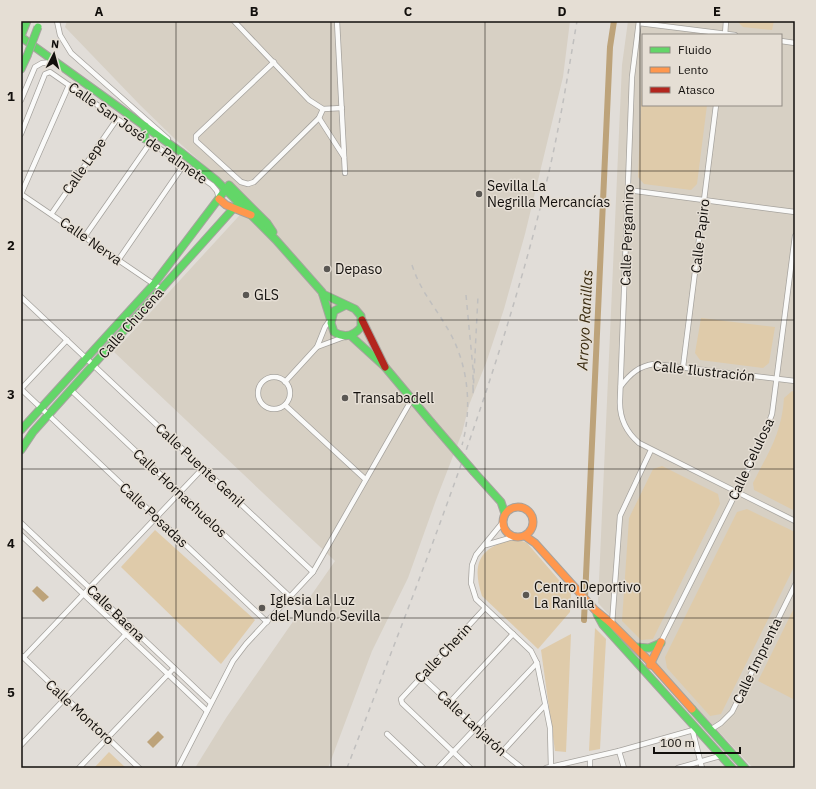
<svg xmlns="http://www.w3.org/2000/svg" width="816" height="789" font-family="'IBM Plex Sans',sans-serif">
<rect width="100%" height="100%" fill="#e1ddd8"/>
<g fill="#d7d0c4" fill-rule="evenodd">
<path d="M 67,21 L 570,21 L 563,77 L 525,234 L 504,309 L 486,363 L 469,405 L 462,433 L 436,500 L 408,578 L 372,651 L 328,768 L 195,768 L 226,718 L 335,561 L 114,352 L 249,205 L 175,139 L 140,105 L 65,27 Z"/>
<path d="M 628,21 L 795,21 L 795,768 L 753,768 L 598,603 L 622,65 ZM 643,35 L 781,35 L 781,105 L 643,105 Z"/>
</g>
<g fill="#dfcbaa">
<path d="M 737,21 L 774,21 L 772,30 L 743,27 Z"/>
<path d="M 643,62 L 643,105 L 707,105 L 697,184 L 691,190 L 644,184 L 638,177 Z"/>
<path d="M 701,318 L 775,327 L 769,363 L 763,368 L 700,360 L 695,353 Z"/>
<path d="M 792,391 L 795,392 L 795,511 L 754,490 L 753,483 C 768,453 782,433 784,398 Z"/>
<path d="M 662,466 L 718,494 L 720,504 L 653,639 L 641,640 L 622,621 L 629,518 L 653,469 Z"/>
<path d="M 747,509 L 795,532 L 795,565 L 721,714 L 710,716 L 667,668 L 665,657 L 737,512 Z"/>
<path d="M 155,530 L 255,620 L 221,664 L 121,567 Z"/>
<path d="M 507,541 L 522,541 L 527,543 L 571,594 L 570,612 L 538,649 L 482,596 C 473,568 476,550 507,541 Z"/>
<path d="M 795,606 L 795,700 L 758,681 Z"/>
<path d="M 595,628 L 606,639 L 600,749 L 589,751 Z"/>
<path d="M 571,634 L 566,752 L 555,751 L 541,650 Z"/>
<path d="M 109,752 L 126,768 L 94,768 Z"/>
</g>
<g fill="#bda37a">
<path d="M 37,586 L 49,597 L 43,602 L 32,591 Z"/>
<path d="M 158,731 L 164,737 L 153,748 L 147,742 Z"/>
</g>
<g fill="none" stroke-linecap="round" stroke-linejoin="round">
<path stroke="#bda37a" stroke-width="6" d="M 584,620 L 610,47 L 614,21"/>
<g stroke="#a6a39e" stroke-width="6">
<g id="street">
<path d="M 57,21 L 60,35 L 71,53 L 168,139"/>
<path d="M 234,21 L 309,100 L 323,109 L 342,108"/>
<path d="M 337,21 L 345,173"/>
<path d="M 639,21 L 632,77 L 620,399 C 619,417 625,431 639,443 L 795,521"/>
<path d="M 639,23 L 735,35"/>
<path d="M 725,35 L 726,21"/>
<path d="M 781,41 L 795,43"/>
<path d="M 274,62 L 196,136 L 196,141 L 241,182 L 248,184 L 254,182 L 319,118 L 323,109"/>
<path d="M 21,100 L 35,67 L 42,63 L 55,62"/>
<path d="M 319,118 L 344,157"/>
<path d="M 21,134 L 45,74 L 50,72 L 212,185 L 217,191 L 219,199"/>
<path d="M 628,190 L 795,212"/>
<path d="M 21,194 L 161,289"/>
<path d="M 21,194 L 69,85"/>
<path d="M 52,213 L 117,119"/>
<path d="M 85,236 L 150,143"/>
<path d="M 119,259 L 183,166"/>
<path d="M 21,297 L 313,572"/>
<path d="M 317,347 L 344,337"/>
<path d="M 683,367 L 716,105"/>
<circle cx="274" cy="393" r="16"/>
<path d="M 285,382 L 317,347 L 325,327 L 330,320"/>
<path d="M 621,386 C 630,374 639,366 654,364 L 795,381"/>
<path d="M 21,389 L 267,622"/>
<path d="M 21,389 L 67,340"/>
<path d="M 71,390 L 290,597"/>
<path d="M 285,405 L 365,479"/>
<path d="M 503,522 L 476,555 L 472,565 L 471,583 L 476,599 L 531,651 L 537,663 L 550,728 L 551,768"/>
<path d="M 21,523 L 211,703"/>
<path d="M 21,535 L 207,711"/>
<path d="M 486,545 L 513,537"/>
<path d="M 612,624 L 620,516 L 651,450"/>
<path d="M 661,642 L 762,441 L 772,414 L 795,236"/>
<path d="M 22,656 L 139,768"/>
<path d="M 24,657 L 203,468"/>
<path d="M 422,677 L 502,752 L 522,768"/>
<path d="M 450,702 L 513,634"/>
<path d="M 710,730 L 721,723 L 732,712 L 795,585"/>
<path d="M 693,732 L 702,768"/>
<path d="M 387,734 L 423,768"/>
<path d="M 21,745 L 126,634"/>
<path d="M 619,751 L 624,768"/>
<path d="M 502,752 L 545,705"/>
<path d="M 79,768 L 174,668"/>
<path d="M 178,768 L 233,661 L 246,644 L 313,572 L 412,399"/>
<path d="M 438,768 L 537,663"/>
<path d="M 470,768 L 402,703 L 401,699 L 485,608"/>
<path d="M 546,768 L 619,751 L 697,729"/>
<path d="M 590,768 L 590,758"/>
<path d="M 678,768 L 720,756"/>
</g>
</g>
<g stroke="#a6a39e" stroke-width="9">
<g id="fast">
<path d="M 21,36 L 27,21"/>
<path d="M 21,37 L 182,153 L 216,180 L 276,240 L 322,292 L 330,318"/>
<path d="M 21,69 L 27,56"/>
<path d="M 145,126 L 145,139"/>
<path d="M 323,294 L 355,309 L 361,316 L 361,327 C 353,337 344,338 334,332 L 331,323 L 334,311 L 346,305"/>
<path d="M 351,336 L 385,367 L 431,422"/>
<path d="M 21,430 L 154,284 L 229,185 L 267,223 L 273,232"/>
<path d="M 21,450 L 33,432 L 241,200"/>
<path d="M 474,472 L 501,502 L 505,514"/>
<path d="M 597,614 L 603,625 L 732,768"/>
<path d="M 636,647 L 649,648 L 661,643"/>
<path d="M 692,709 L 745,768"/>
</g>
</g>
<g stroke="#a6a39e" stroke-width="9">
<g id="slow">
<path d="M 219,199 L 226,205 L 251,215"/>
<circle cx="518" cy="522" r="15"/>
<path d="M 525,536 L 535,543 L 595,610 L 612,624 L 651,663 L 692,709"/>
<path d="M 650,665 L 661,642"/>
</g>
</g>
<g stroke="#a6a39e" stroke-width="9">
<path id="jam" d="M 362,320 L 385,367"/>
</g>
<use href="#street" stroke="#fafaf9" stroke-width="4.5"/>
<use href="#fast" stroke="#63d668" stroke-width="7"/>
<use href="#slow" stroke="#ff974d" stroke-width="7"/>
<use href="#jam" stroke="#b3261e" stroke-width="7"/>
<g stroke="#c0bfbe" stroke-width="1.5" stroke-dasharray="5 5" stroke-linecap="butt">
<path d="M 412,265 C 420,290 433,304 446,326 C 468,361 473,406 462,445"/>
<path d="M 466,295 L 473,369 L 473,394 L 478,296"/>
<path d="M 347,768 C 421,574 500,379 548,176 C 560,125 568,73 577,21"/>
</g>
<g stroke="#a6a39e" stroke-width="9" stroke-linecap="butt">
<g id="fast-bridge">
<path d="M 27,56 L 38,27"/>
<path d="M 431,422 L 474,472"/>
</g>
</g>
<use href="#fast-bridge" stroke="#63d668" stroke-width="7"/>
</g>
<path fill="none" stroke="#120f0c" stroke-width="1" stroke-opacity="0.55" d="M 176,21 L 176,768M 331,21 L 331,768M 485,21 L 485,768M 640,21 L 640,768M 21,171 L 795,171M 21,320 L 795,320M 21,469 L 795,469M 21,618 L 795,618"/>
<g fill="#5a5753" stroke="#e5ded4" stroke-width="1.5">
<circle cx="479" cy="194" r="4"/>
<circle cx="327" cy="269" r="4"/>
<circle cx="246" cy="295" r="4"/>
<circle cx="345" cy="398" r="4"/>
<circle cx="526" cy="595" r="4"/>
<circle cx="262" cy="608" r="4"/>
</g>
<g text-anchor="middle" stroke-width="3" stroke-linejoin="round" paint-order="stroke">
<g font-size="14" fill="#120f0c" stroke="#e5ded4">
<text transform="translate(138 133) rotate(35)" y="5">Calle San José de Palmete</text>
<text transform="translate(84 166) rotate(-55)" y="5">Calle Lepe</text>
<text transform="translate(627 235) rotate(-88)" y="5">Calle Pergamino</text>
<text transform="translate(700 236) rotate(-83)" y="5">Calle Papiro</text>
<text transform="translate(91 241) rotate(35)" y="5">Calle Nerva</text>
<text transform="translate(131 323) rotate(-48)" y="5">Calle Chucena</text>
<text transform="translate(704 371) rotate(6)" y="5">Calle Ilustración</text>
<text transform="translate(751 459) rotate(-65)" y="5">Calle Celulosa</text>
<text transform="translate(200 465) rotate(43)" y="5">Calle Puente Genil</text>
<text transform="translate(180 493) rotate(43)" y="5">Calle Hornachuelos</text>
<text transform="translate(154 515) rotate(43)" y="5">Calle Posadas</text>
<text transform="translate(116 613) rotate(44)" y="5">Calle Baena</text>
<text transform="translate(443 653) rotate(-47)" y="5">Calle Cherin</text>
<text transform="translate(757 661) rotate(-64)" y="5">Calle Imprenta</text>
<text transform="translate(80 712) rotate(43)" y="5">Calle Montoro</text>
<text transform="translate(472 723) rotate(43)" y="5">Calle Lanjarón</text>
</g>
<g font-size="14" fill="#120f0c" stroke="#e5ded4" text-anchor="start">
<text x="487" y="191">Sevilla La<tspan x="487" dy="16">Negrilla Mercancías</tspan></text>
<text x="335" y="274">Depaso</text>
<text x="254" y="300">GLS</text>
<text x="353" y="403">Transabadell</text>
<text x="534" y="592">Centro Deportivo<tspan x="534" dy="16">La Ranilla</tspan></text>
<text x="270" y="605">Iglesia La Luz<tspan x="270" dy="16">del Mundo Sevilla</tspan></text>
</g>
<g font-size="15" font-style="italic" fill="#38290e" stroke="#e5ded4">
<text transform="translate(585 320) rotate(-87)" y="5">Arroyo Ranillas</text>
</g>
</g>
<rect width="816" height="789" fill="none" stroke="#e5ded4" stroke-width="44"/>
<rect x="642" y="34" width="140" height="72" fill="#e5ded4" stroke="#918b84"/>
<rect x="650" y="47" width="20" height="6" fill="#63d668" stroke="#918b84"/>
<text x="678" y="54" font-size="12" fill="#120f0c">Fluido</text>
<rect x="650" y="67" width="20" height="6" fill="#ff974d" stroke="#918b84"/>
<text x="678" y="74" font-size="12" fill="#120f0c">Lento</text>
<rect x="650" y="87" width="20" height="6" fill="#b3261e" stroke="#918b84"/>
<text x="678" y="94" font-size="12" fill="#120f0c">Atasco</text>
<g transform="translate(54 54) rotate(6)" stroke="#e5ded4" stroke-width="3" paint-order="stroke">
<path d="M0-3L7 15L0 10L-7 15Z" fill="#120f0c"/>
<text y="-6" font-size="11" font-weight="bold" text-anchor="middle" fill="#120f0c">N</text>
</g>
<path d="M654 747v6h86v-6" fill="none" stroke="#120f0c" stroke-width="2"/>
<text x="660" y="747" font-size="12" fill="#120f0c" stroke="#e5ded4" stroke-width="3" paint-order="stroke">100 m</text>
<rect x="22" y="22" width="772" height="745" fill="none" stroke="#120f0c" stroke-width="1.5"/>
<g font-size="13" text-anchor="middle" font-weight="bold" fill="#120f0c">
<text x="99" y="16">A</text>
<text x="254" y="16">B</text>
<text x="408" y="16">C</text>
<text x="562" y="16">D</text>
<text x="717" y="16">E</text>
<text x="11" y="101">1</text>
<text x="11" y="250">2</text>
<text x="11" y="399">3</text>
<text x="11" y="548">4</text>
<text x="11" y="697">5</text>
</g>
</svg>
